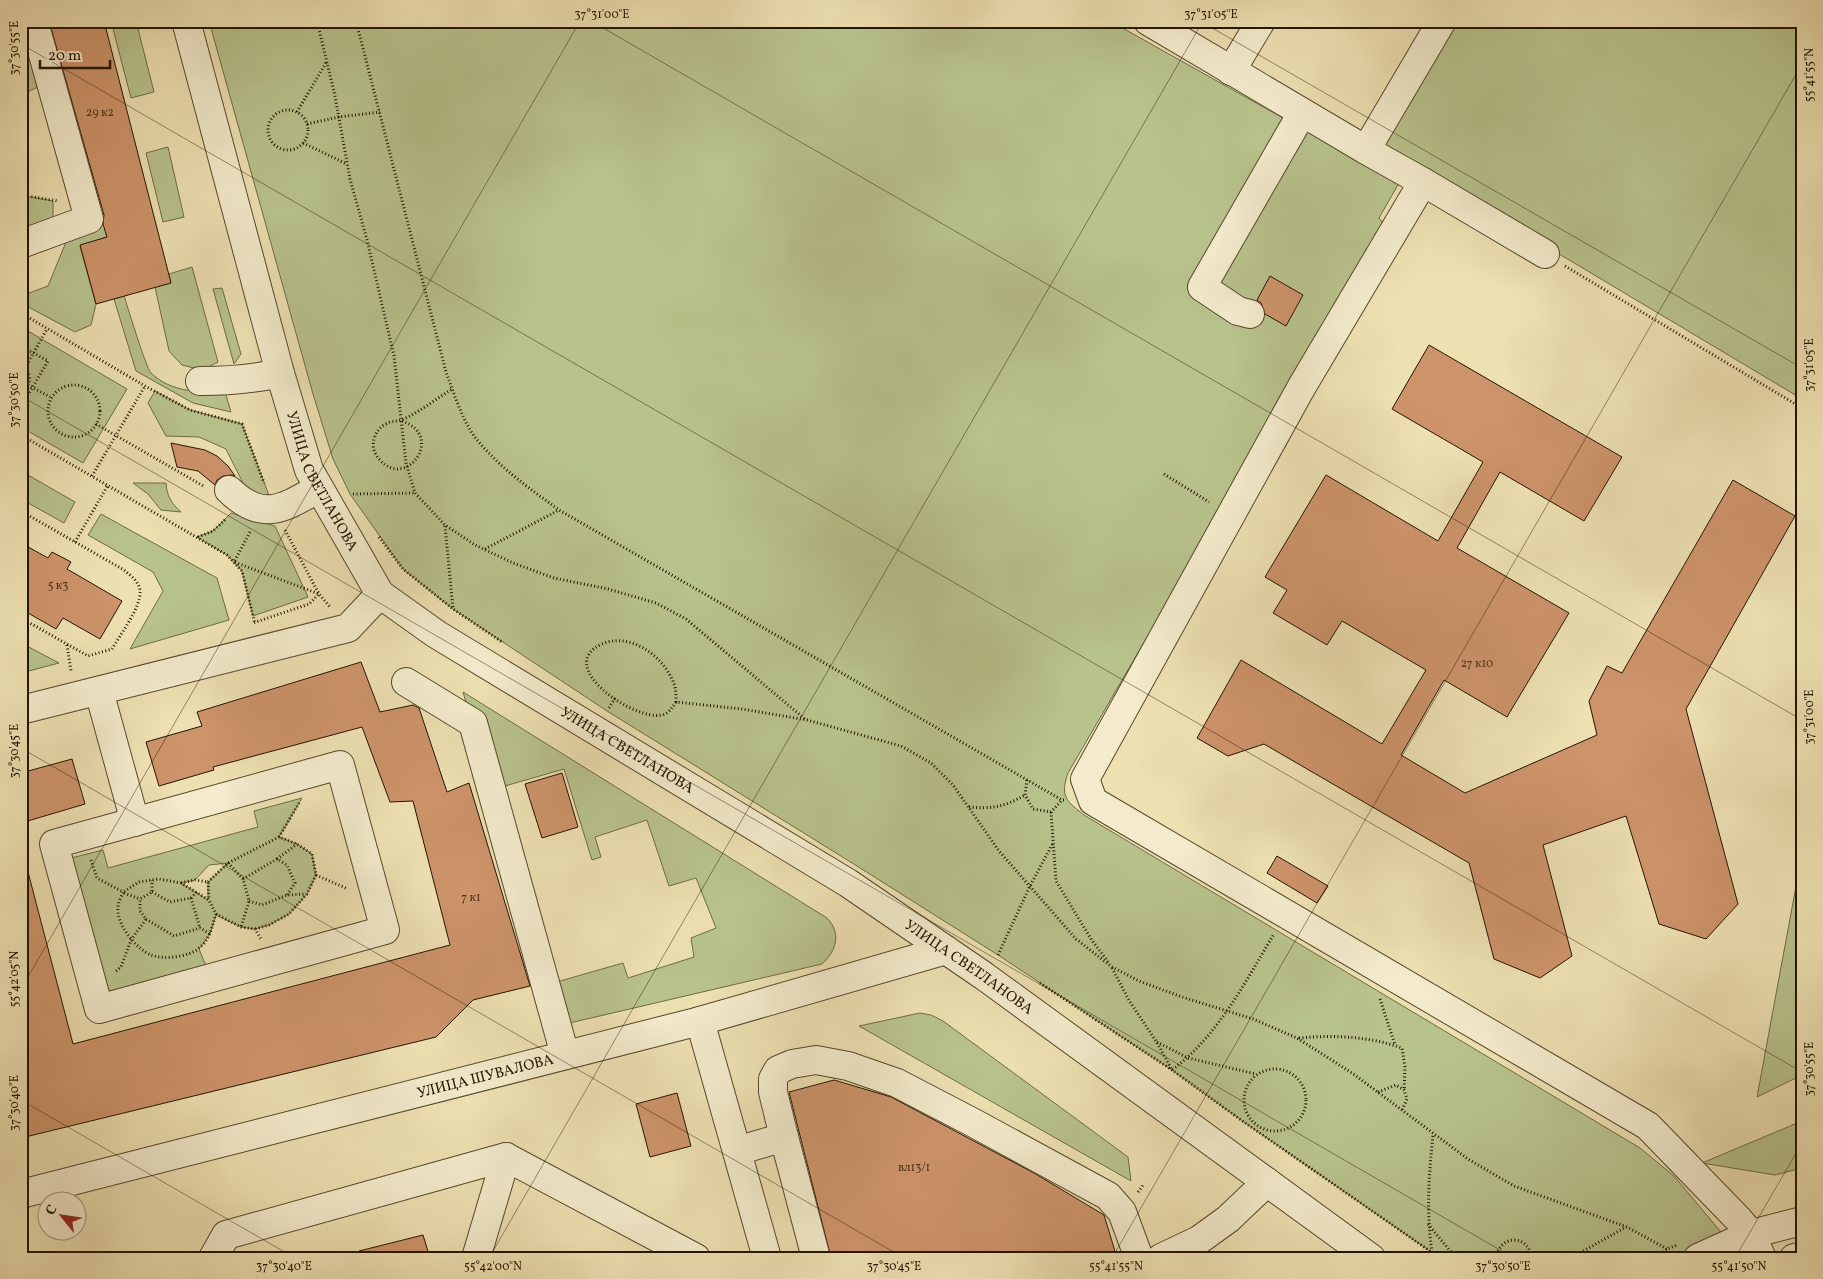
<svg xmlns="http://www.w3.org/2000/svg" width="1823" height="1279" font-family="Vollkorn,serif">
<rect width="100%" height="100%" fill="#ede0b1"/>
<filter id="stains"><feTurbulence type="fractalNoise" baseFrequency=".004" numOctaves="4"/><feColorMatrix values="0 0 0 0 .2 0 0 0 0 .09 0 0 0 0 .02 0 0 0 .5 -.17"/></filter>
<radialGradient id="worn" r=".72"><stop offset=".6" stop-color="#630" stop-opacity="0"/><stop offset="1" stop-color="#630" stop-opacity=".3"/></radialGradient>
<g fill="#b8c28c" stroke="#6e6b46" fill-rule="evenodd">
<path d="M 125,21 L 136,21 L 154,92 L 131,98 L 112,25 Z"/>
<path d="M 209,21 L 1110,21 L 1399,183 L 1379,218 L 1382,222 L 1382,233 L 1068,773 C 1060,796 1066,801 1084,815 L 1640,1148 L 1674,1176 L 1726,1238 L 1737,1258 L 1440,1258 L 1241,1120 L 1172,1070 L 998,955 L 857,866 L 607,711 L 453,609 L 403,569 L 350,494 L 333,459 L 313,394 Z"/>
<path d="M 1455,21 L 1802,21 L 1802,399 L 1380,147 Z"/>
<path d="M 42,47 L 51,81 L 21,95 L 21,53 Z"/>
<path d="M 168,147 L 184,217 L 163,222 L 146,153 Z"/>
<path d="M 21,178 L 26,196 L 53,201 L 53,232 L 21,244 Z"/>
<path d="M 98,203 L 107,237 L 80,246 L 96,304 L 91,325 L 75,332 L 21,303 L 21,296 L 48,286 L 73,225 Z"/>
<path d="M 192,267 L 218,362 L 202,370 L 182,365 L 169,351 L 155,287 L 171,283 L 169,274 Z"/>
<path d="M 222,288 L 241,354 L 234,364 L 213,289 Z"/>
<path d="M 124,296 C 128,308 146,368 151,373 C 172,393 199,392 225,392 L 231,412 L 193,403 L 136,371 L 114,299 Z"/>
<path d="M 21,327 L 127,389 L 83,463 L 21,427 Z"/>
<path d="M 155,391 L 190,410 L 242,424 L 270,498 L 247,491 L 226,449 L 199,437 L 166,436 L 148,403 Z"/>
<path d="M 21,471 L 75,502 L 64,523 L 21,499 Z"/>
<path d="M 133,483 L 166,483 C 167,496 171,503 181,512 L 161,510 L 148,494 Z"/>
<path d="M 231,513 L 275,526 L 308,597 L 253,616 L 242,571 L 227,555 L 197,537 L 213,531 Z"/>
<path d="M 101,514 L 217,578 L 229,620 L 130,649 L 163,591 L 153,572 L 88,535 Z"/>
<path d="M 21,643 L 59,663 L 21,673 Z"/>
<path d="M 463,692 L 827,918 C 842,934 836,951 822,964 L 557,1026 L 546,985 L 623,963 L 628,978 L 694,957 L 691,938 L 716,928 L 696,878 L 669,886 L 647,820 L 595,837 L 601,857 L 592,860 L 564,769 L 491,790 Z"/>
<path d="M 302,798 L 279,837 L 297,844 L 312,854 L 316,875 L 307,894 L 289,914 L 269,925 L 255,929 L 241,927 L 216,915 L 210,934 L 199,949 L 211,978 L 109,1007 L 59,861 L 103,850 L 108,868 L 258,827 L 254,811 ZM 228,863 L 208,882 L 208,900 L 181,883 L 195,880 L 209,865 Z"/>
<path d="M 1802,854 L 1802,1075 L 1757,1097 Z"/>
<path d="M 920,1013 L 931,1015 L 943,1021 L 1128,1157 L 1131,1181 L 859,1026 Z"/>
<path d="M 1802,1121 L 1802,1168 L 1775,1175 L 1702,1163 Z"/>
</g>
<g fill="#cd936a" stroke="#241400">
<path d="M 49,21 L 104,21 L 171,283 L 96,304 L 80,245 L 107,237 L 103,224 L 104,215 Z"/>
<path d="M 1270,276 L 1303,295 L 1286,326 L 1265,314 L 1261,303 L 1257,300 Z"/>
<path d="M 1429,345 L 1622,457 L 1584,521 L 1500,472 L 1457,548 L 1569,613 L 1507,717 L 1444,680 L 1401,755 L 1465,793 L 1597,735 L 1589,701 L 1607,666 L 1622,673 L 1733,480 L 1795,516 L 1686,709 L 1738,904 L 1706,939 L 1659,924 L 1626,816 L 1543,845 L 1572,956 L 1540,978 L 1494,959 L 1469,863 L 1264,744 L 1228,756 L 1197,738 L 1241,660 L 1382,744 L 1426,670 L 1342,621 L 1327,645 L 1273,613 L 1287,590 L 1265,577 L 1326,475 L 1438,541 L 1483,462 L 1392,409 Z"/>
<path d="M 171,443 L 205,450 L 217,456 L 228,466 L 235,476 L 231,475 L 223,476 L 217,480 L 215,485 L 198,471 L 177,467 Z"/>
<path d="M 21,543 L 48,558 L 52,552 L 71,562 L 67,569 L 122,601 L 100,639 L 63,618 L 56,629 L 21,609 Z"/>
<path d="M 361,662 L 380,712 L 413,705 L 419,708 L 447,792 L 469,783 L 530,986 L 473,1000 L 436,1037 L 21,1138 L 21,873 L 28,872 L 73,1044 L 450,945 L 413,801 L 390,802 L 362,727 L 213,767 L 214,770 L 159,786 L 146,742 L 202,726 L 197,712 Z"/>
<path d="M 72,759 L 85,804 L 21,823 L 21,773 Z"/>
<path d="M 562,773 L 578,827 L 542,838 L 525,784 Z"/>
<path d="M 1277,856 L 1328,886 L 1317,903 L 1267,873 Z"/>
<path d="M 834,1080 L 891,1097 L 1034,1173 L 1104,1215 L 1117,1258 L 831,1258 L 789,1092 Z"/>
<path d="M 677,1093 L 691,1146 L 650,1157 L 636,1104 Z"/>
<path d="M 423,1235 L 430,1258 L 360,1258 L 359,1251 Z"/>
</g>
<g fill="none" stroke-linecap="round" stroke-linejoin="round">
<g stroke="#56472c" stroke-width="30">
<g id="minor">
<path id="s1" d="M 186,21 L 280,373 L 309,470 L 380,594 L 436,634 L 848,883 L 984,976 L 1371,1258"/>
<path d="M 1148,21 L 1366,150 L 1442,21"/>
<path d="M 21,37 L 37,33 L 89,219 L 21,244"/>
<path d="M 1231,71 L 1261,21"/>
<path d="M 1366,150 L 1423,182 L 1545,254"/>
<path d="M 1423,182 L 1301,388 L 1085,779 L 1093,801 L 1648,1126 L 1739,1220 L 1751,1234 L 1762,1258"/>
<path d="M 1250,314 L 1238,311 L 1202,287 L 1302,113"/>
<path d="M 200,381 C 227,381 253,379 280,373"/>
<path d="M 229,490 C 263,523 284,508 319,488"/>
<path d="M 406,682 L 473,723 L 565,1055"/>
<path d="M 99,691 L 135,822"/>
<path d="M 21,710 L 348,628 L 380,594"/>
<path d="M 340,765 L 385,930 L 99,1009 L 54,844 Z"/>
<path d="M 700,1021 L 767,1258"/>
<path d="M 784,1137 L 816,1258"/>
<path d="M 737,1151 L 784,1137 L 773,1092 L 773,1079 L 778,1070 L 792,1064 L 816,1060 L 848,1066 L 897,1083 L 972,1122 L 1108,1196 L 1122,1212 L 1139,1258"/>
<path id="s2" d="M 21,1194 L 700,1021 L 946,950"/>
<path d="M 213,1258 L 226,1235 L 506,1157 L 696,1258"/>
<path d="M 476,1258 L 506,1157"/>
<path d="M 1161,1258 L 1199,1240 L 1228,1219 L 1267,1182"/>
<path d="M 1698,1258 L 1751,1234 L 1802,1221"/>
<path d="M 1794,1258 L 1802,1256"/>
</g>
</g>
<g stroke="#241400" stroke-width="3" stroke-dasharray="1 2.5" stroke-linecap="butt">
<path d="M 317,21 L 335,96 L 350,179 L 367,240 L 394,356 L 406,463 L 415,493 L 445,525 L 475,545 L 513,563 L 554,578 L 608,589 L 656,603 L 686,619 L 806,720"/>
<path d="M 356,21 L 446,372 C 454,393 461,417 474,436 C 497,466 529,488 559,510 L 1062,800 L 1065,800"/>
<circle cx="288" cy="130" r="20"/>
<path d="M 297,112 L 327,61"/>
<path d="M 307,124 L 339,117 L 380,112"/>
<path d="M 303,143 L 347,164"/>
<path d="M 21,195 L 58,201"/>
<path d="M 1565,266 L 1802,408"/>
<path d="M 21,313 L 145,386 L 190,410 L 242,424 L 264,483"/>
<path d="M 21,346 L 48,361 L 21,407"/>
<path d="M 21,367 C 32,373 33,384 21,390"/>
<path d="M 25,368 L 47,329"/>
<circle cx="74" cy="411" r="26"/>
<path d="M 28,385 L 50,397"/>
<path d="M 402,421 C 446,436 406,490 380,460 C 374,454 372,446 374,439 C 376,432 380,427 386,424 C 392,420 398,422 404,419 C 421,411 436,399 452,389"/>
<path d="M 96,424 L 205,487"/>
<path d="M 21,435 L 227,555 L 242,571 L 255,624"/>
<path d="M 1164,474 L 1209,502"/>
<path d="M 92,476 L 145,386"/>
<path d="M 353,494 L 415,493"/>
<path d="M 21,511 L 124,570 C 131,576 140,582 140,592 C 141,607 120,635 112,649 L 88,656 L 21,618"/>
<path d="M 445,526 L 453,609"/>
<path d="M 285,530 L 319,594 L 330,607"/>
<path d="M 250,532 L 234,562 L 319,594 L 309,604 L 253,623"/>
<path d="M 198,537 L 213,531 L 226,519"/>
<path d="M 379,537 L 403,569 L 453,609 L 502,642"/>
<path d="M 75,542 L 108,485"/>
<path d="M 485,549 L 559,510"/>
<path d="M 67,645 L 71,671"/>
<path d="M 676,702 C 672,708 669,713 662,715 C 634,721 553,666 602,644 C 632,631 667,659 675,687 C 676,692 676,697 676,702 L 742,709 L 807,720 L 901,746 L 931,763 L 953,785 L 999,851 L 1076,939 L 1112,967 L 1139,981 L 1182,997 L 1253,1019 L 1297,1038 L 1352,1073 L 1468,1159 L 1514,1186 L 1627,1227 L 1667,1249"/>
<path d="M 609,708 L 615,698"/>
<path d="M 1027,780 L 1025,795 L 1033,809 L 1051,812 L 1062,800"/>
<path d="M 969,807 C 993,809 1004,807 1025,795"/>
<path d="M 1051,812 L 1056,881 L 1091,939 L 1109,963"/>
<path d="M 279,837 L 299,803"/>
<path d="M 277,859 L 297,844"/>
<path d="M 91,860 L 97,878 L 123,892 C 122,896 118,902 118,907 C 116,924 136,949 151,955 C 164,960 189,957 199,948 C 210,940 212,926 216,914 L 209,900 L 181,883 L 159,879 L 139,882 L 123,892"/>
<path d="M 228,863 L 243,879 L 249,901 L 241,927"/>
<path d="M 316,875 L 348,889"/>
<path d="M 243,879 L 277,859 L 287,865 L 295,883 L 287,895"/>
<path d="M 208,882 L 228,863 L 279,837 L 297,844 L 312,854 L 316,875 L 307,894 L 289,914 L 269,925 L 255,929"/>
<path d="M 181,883 L 195,880 L 208,882 L 209,900"/>
<path d="M 152,892 L 170,902 L 191,898 L 197,892"/>
<path d="M 124,893 L 140,899"/>
<path d="M 191,898 L 200,928"/>
<path d="M 249,901 L 262,905 L 287,895 L 306,894"/>
<path d="M 216,914 L 241,927 L 255,929 L 261,939"/>
<path d="M 146,919 L 174,936 L 200,928 L 210,934"/>
<path d="M 998,955 L 1030,886 L 1053,843"/>
<path d="M 1112,968 L 1130,1002 L 1156,1041 L 1172,1070 C 1218,1036 1245,982 1274,934"/>
<path d="M 116,971 L 121,967 L 131,940 L 146,919 L 140,911 L 140,899 L 152,892 L 152,880"/>
<path d="M 1040,983 L 1172,1070 L 1241,1120 L 1440,1258"/>
<path d="M 1380,999 L 1395,1045"/>
<path d="M 1299,1038 C 1334,1035 1368,1036 1402,1048 L 1405,1067 L 1404,1090"/>
<path d="M 1157,1042 L 1188,1058 L 1256,1074"/>
<circle cx="1275" cy="1100" r="31"/>
<path d="M 1378,1092 L 1396,1085 L 1404,1090 L 1407,1099 L 1402,1110"/>
<path d="M 1138,1192 L 1144,1184"/>
<path d="M 1428,1224 L 1451,1252 L 1477,1258"/>
<path d="M 1432,1252 C 1426,1212 1429,1174 1433,1135"/>
<path d="M 1496,1258 C 1500,1234 1528,1234 1532,1258"/>
<path d="M 1571,1258 L 1626,1227"/>
<path d="M 1654,1258 L 1667,1249 L 1677,1245"/>
</g>
<use href="#minor" stroke="#f3ebcc" stroke-width="28"/>
</g>
<path fill="none" stroke="#241400" stroke-width="1" stroke-opacity="0.45" d="M 591,21 L 1802,720M 1200,21 L 1802,368M 21,44 L 1802,1072M 21,396 L 1514,1258M 21,748 L 904,1258M 21,989 L 580,21M 21,1100 L 295,1258M 489,1258 L 1203,21M 1112,1258 L 1802,64M 1735,1258 L 1802,1143"/>
<g text-anchor="middle" stroke-width="4" stroke-linejoin="round" paint-order="stroke">
<g font-size="12" fill="#4e341a">
<text x="100" y="116">29 к2</text>
<text x="58" y="589">5 к3</text>
<text x="1477" y="667">27 к10</text>
<text x="471" y="901">7 к1</text>
<text x="914" y="1171">вл13/1</text>
</g>
<g font-size="15" fill="#241400" stroke="#f3ebcc">
<text dy="5" stroke="none"><textPath href="#s1" startOffset="481">УЛИЦА СВЕТЛАНОВА</textPath></text>
<text dy="5" stroke="none"><textPath href="#s1" startOffset="901">УЛИЦА СВЕТЛАНОВА</textPath></text>
<text dy="5" stroke="none"><textPath href="#s1" startOffset="1306">УЛИЦА СВЕТЛАНОВА</textPath></text>
<text dy="5" stroke="none"><textPath href="#s2" startOffset="479">УЛИЦА ШУВАЛОВА</textPath></text>
</g>
</g>
<rect width="1823" height="1279" fill="none" stroke="#ede0b1" stroke-width="55"/>
<g transform="translate(62 1216) rotate(300)"><circle r="24" fill="#f3ebcc" stroke="#a0957a"/>
<path d="M0-4L9 19L0 12L-9 19Z" fill="#8f2418"/>
<text y="-8" font-size="14" font-weight="bold" text-anchor="middle" fill="#241400">С</text>
</g>
<path d="M40 60v8h70v-8" fill="none" stroke="#241400" stroke-width="2.5"/>
<text x="48" y="60" font-size="15" fill="#241400" stroke="#f3ebcc" stroke-width="4" paint-order="stroke">20 m</text>
<rect x="28" y="28" width="1768" height="1224" fill="none" stroke="#241400" stroke-width="2"/>
<g font-size="12" text-anchor="middle" fill="#241400">
<text x="602" y="18">37°31'00"E</text>
<text x="1211" y="18">37°31'05"E</text>
<text transform="translate(14 48) rotate(-90)" y="4">37°30'55"E</text>
<text transform="translate(1809 75) rotate(-90)" y="4">55°41'55"N</text>
<text transform="translate(1809 365) rotate(-90)" y="4">37°31'05"E</text>
<text transform="translate(14 400) rotate(-90)" y="4">37°30'50"E</text>
<text transform="translate(1809 717) rotate(-90)" y="4">37°31'00"E</text>
<text transform="translate(14 751) rotate(-90)" y="4">37°30'45"E</text>
<text transform="translate(14 979) rotate(-90)" y="4">55°42'05"N</text>
<text transform="translate(1809 1069) rotate(-90)" y="4">37°30'55"E</text>
<text transform="translate(14 1103) rotate(-90)" y="4">37°30'40"E</text>
<text x="284" y="1270">37°30'40"E</text>
<text x="493" y="1270">55°42'00"N</text>
<text x="894" y="1270">37°30'45"E</text>
<text x="1116" y="1270">55°41'55"N</text>
<text x="1503" y="1270">37°30'50"E</text>
<text x="1739" y="1270">55°41'50"N</text>
</g>
<rect width="100%" height="100%" filter="url(#stains)"/>
<rect width="100%" height="100%" fill="url(#worn)"/>
</svg>
